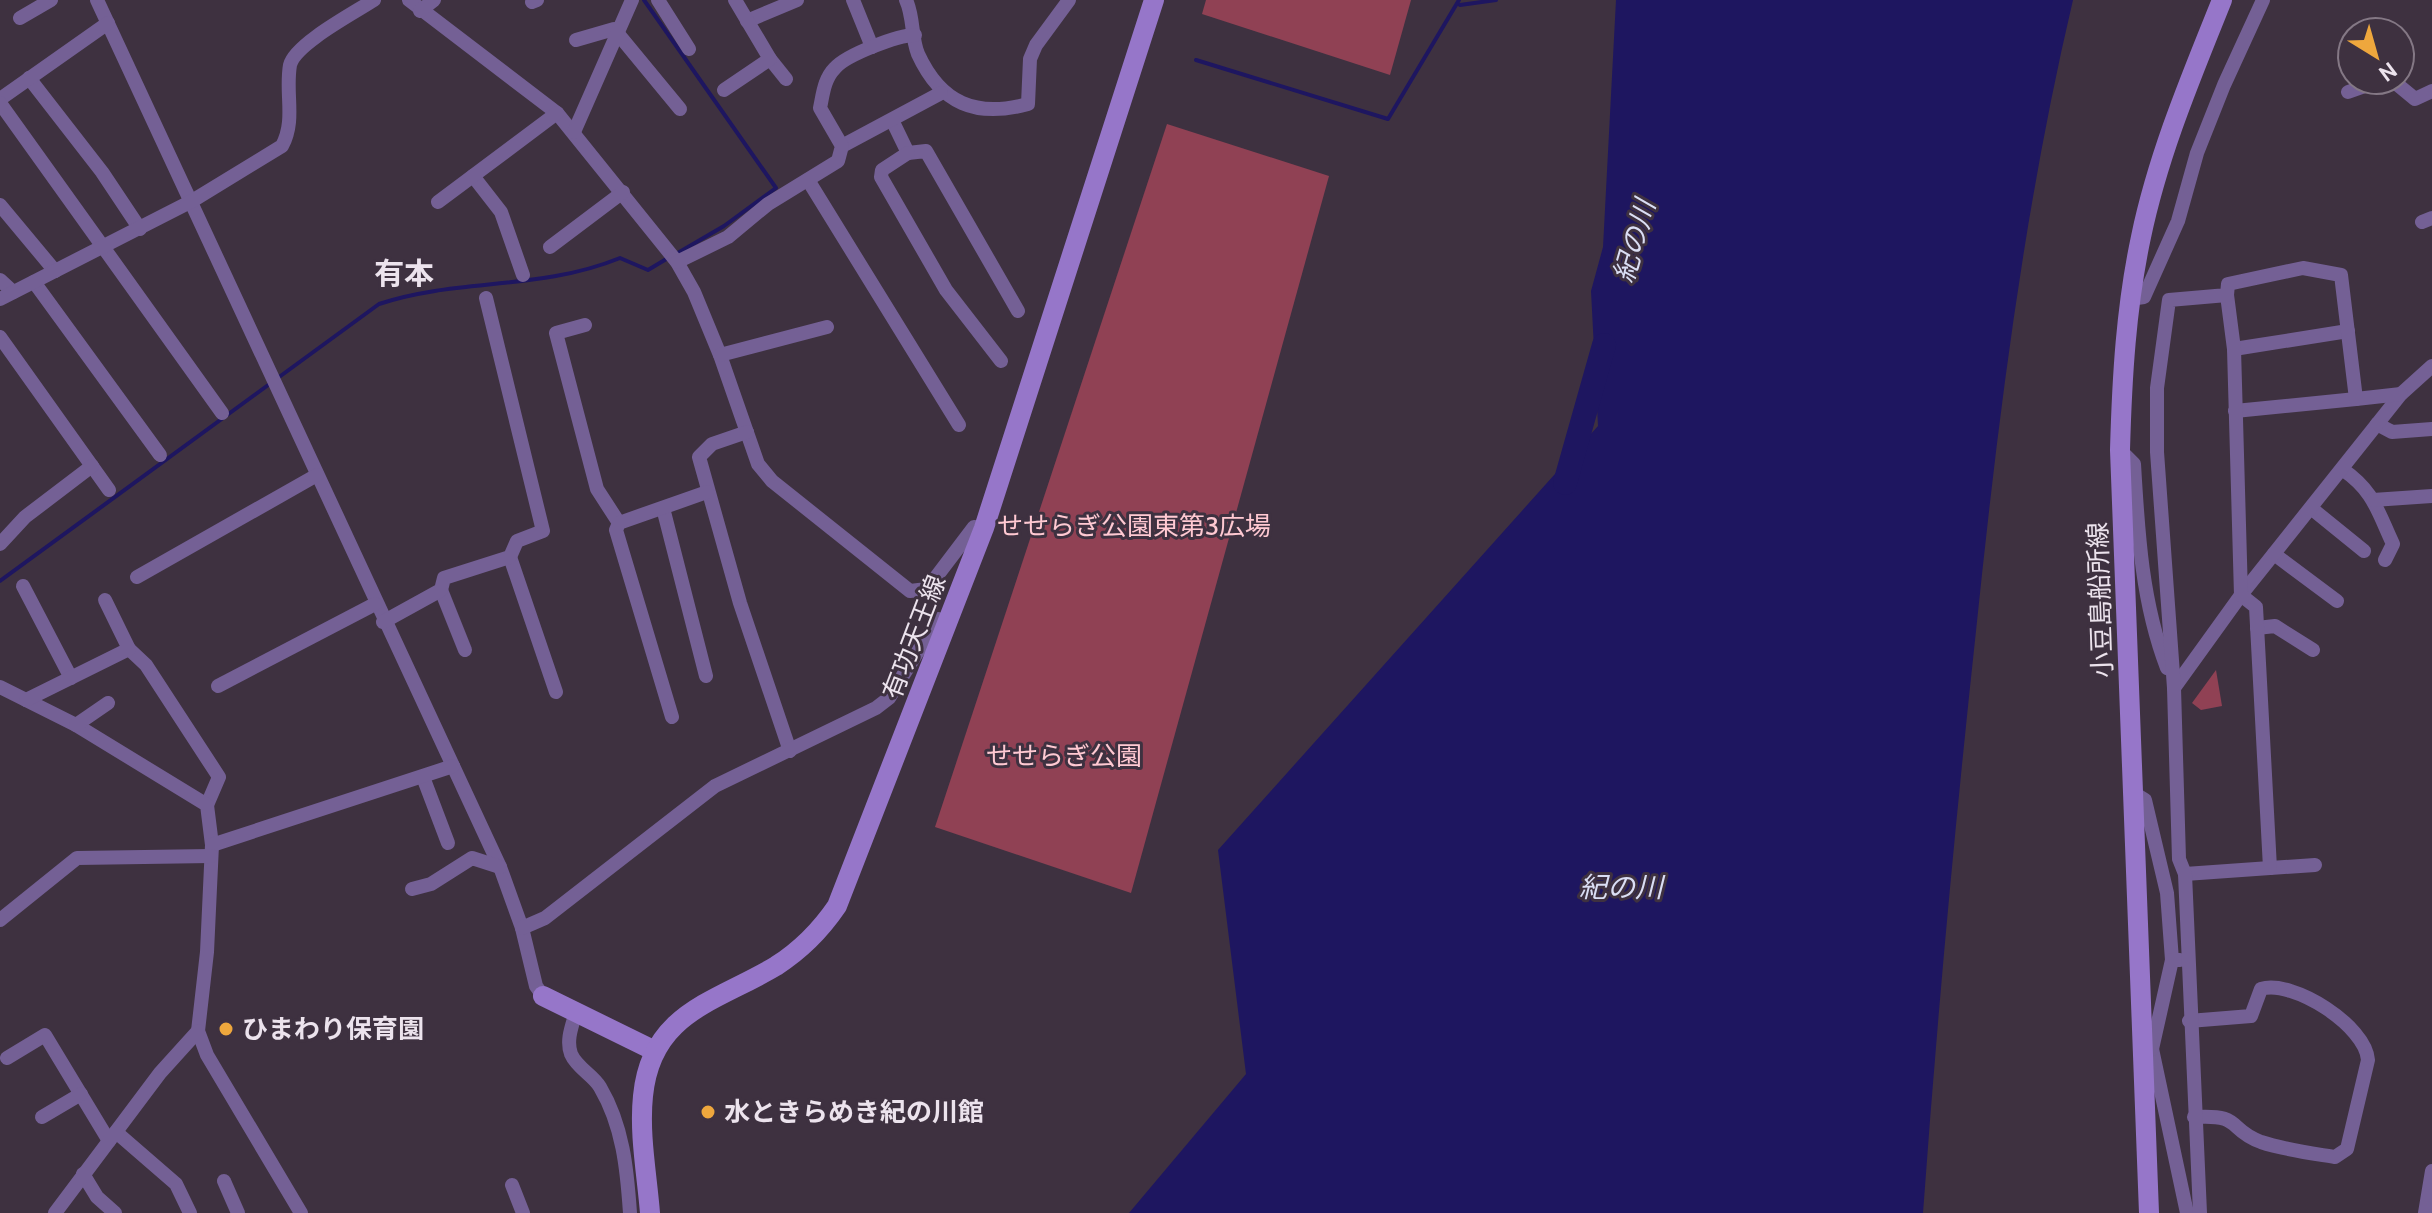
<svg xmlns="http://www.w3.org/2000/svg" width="2432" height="1213" font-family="Cabin,'Noto Sans JP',sans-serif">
<rect width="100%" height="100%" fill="#3e3140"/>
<g fill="#904154">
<path d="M 1206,0 L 1411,0 L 1390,75 L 1202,14 Z"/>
<path d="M 1167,124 L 1329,176 L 1131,893 L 935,827 Z"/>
<path d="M 2216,670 L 2222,706 L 2201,710 L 2192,703 Z"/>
</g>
<path fill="#1e1660" d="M 1616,0 L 2073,0 C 2024,208 1998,419 1976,631 C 1955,825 1937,1019 1923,1213 L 1129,1213 L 1246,1074 L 1218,850 L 1598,426 L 1591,291 L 1603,247 Z"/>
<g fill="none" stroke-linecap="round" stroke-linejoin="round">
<g stroke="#1e1660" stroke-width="4">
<path d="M 644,0 L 776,188 L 724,226 L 676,254"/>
<path d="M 1460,5 L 1496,0"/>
<path d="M 1196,60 L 1388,119 L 1459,0"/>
<path d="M 0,581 L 379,304 C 457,278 539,291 620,258 L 648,270 L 668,258"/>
</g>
<path stroke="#1e1660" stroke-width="24" d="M 1565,483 L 1604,345"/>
<g stroke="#746095" stroke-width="14">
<path d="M 97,0 L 500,867 L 522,928 L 536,986 L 543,996"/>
<path d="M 409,0 L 557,113 L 677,262 L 694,292 L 720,355 L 758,464 L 772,481 L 910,591 L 927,589 L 974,527 L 984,528"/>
<path d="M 658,0 L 689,49"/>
<path d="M 853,0 L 872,47"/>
<path d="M 906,0 C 914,17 911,37 918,54 C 941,104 976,118 1028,104 L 1030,59 L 1036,45 L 1069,0"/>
<path d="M 532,2 L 537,0"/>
<path d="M 420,11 L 434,0"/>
<path d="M 20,18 L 51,0"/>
<path d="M 747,21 L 797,0"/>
<path d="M 576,40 L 614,29 L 680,109"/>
<path d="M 770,59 L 786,79"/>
<path d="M 29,78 L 102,172 L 140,229"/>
<path d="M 2392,80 L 2415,99 L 2432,91"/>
<path d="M 724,90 L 770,59 L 735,0"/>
<path d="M 2348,92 L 2382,80"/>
<path d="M 0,99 L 108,23"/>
<path d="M 0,103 L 222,413"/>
<path d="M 892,120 L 908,153 L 926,151 L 1018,311"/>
<path d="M 574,132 L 632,0"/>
<path d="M 842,146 L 941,93"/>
<path d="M 908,153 L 882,170 L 881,177 L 946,290 L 1001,361"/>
<path d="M 473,176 L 501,212 L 523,275"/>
<path d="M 808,180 L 959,425"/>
<path d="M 438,202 L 557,113"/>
<path d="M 0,205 L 55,271"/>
<path d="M 2422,222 L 2432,218"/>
<path d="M 550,247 L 623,192"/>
<path d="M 677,262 L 728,237 L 768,204 L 838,161 L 842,146 L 820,108 C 823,94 824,79 835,68 C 846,55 898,35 915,35"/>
<path d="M 0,280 L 13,292"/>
<path d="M 34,282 L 160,455"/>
<path d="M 0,299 L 192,201 L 282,146 C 296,120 285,94 290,65 C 295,44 354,13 374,0"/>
<path d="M 2130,299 L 2144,297 L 2178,221 L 2197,153 L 2224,85 L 2263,0"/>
<path d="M 585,325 L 556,333 L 597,489 L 619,523"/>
<path d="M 0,337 L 109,490"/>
<path d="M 2234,349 L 2348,331"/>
<path d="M 720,355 L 827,327"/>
<path d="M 2235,411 L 2356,399"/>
<path d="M 2377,424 L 2392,432 L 2432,429"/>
<path d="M 747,432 L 712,444 L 699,457 L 740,603 L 790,751"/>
<path d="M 2120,450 L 2134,464 C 2138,534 2142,603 2167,668"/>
<path d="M 2342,469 C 2374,491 2377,510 2393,544 L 2385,560"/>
<path d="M 2373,500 L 2432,496"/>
<path d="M 663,508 L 706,676"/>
<path d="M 2311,508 L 2364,551"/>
<path d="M 0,544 L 25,517 L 92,466"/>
<path d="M 2274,554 L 2337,601"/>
<path d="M 510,557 L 556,692"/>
<path d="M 137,577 L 317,475"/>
<path d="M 23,586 L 71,678"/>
<path d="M 441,590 L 465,650"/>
<path d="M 383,622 L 441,590 L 444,578 L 510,557 L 517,541 L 543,531 L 486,298"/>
<path d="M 2257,628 L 2275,626 L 2313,650"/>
<path d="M 129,649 L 146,665 L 219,777 L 207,805"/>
<path d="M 218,686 L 375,604"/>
<path d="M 0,687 L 76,725 L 207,805 L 212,845 L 207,952 L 198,1031 L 207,1055 L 301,1213"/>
<path d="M 2174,688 L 2241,595 L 2401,394 L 2432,366"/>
<path d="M 26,700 L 129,649 L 105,600"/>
<path d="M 672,717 L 616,530 L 619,523 L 707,492"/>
<path d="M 76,725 L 108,703"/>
<path d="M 423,777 L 448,843"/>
<path d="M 2132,792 L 2145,800 L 2167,893 L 2172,960"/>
<path d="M 212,845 L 453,766"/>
<path d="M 2270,868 L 2315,865"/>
<path d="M 2185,874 L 2270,868 L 2256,607 L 2241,595 L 2234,349 L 2227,295"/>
<path d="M 412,889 L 431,884 L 472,858 L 500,867"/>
<path d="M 0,920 L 77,858 L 211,856"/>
<path d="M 522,928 L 545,918 L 715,786 L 876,708 L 889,698 L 938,619"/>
<path d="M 576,1012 C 572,1026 566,1040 571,1054 C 577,1068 593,1075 600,1087 C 623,1126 627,1169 630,1213"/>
<path d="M 2189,1021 L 2251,1016 L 2261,989 C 2293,979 2366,1026 2368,1060 L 2347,1149 L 2335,1157 C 2310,1153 2285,1150 2261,1142 C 2226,1129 2244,1114 2194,1117"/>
<path d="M 2141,1049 L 2152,1049 L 2187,1213"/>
<path d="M 2152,1049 L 2172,960 L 2180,960"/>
<path d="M 7,1058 L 45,1035 L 109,1141"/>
<path d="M 42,1117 L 81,1094"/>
<path d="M 116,1132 L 176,1184 L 190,1213"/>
<path d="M 83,1174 L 97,1197 L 115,1213"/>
<path d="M 224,1181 L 238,1213"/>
<path d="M 512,1185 L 523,1213"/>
<path d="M 55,1213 L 160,1073 L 198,1031"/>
<path d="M 2200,1213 L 2185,874 L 2179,859 L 2174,688 L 2157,452 L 2157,388 L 2169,300 L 2227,295 L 2228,284 L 2303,268 L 2341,275 L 2356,399 L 2401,394"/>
<path d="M 2425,1213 L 2432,1171"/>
</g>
<g stroke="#9676c9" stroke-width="20">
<path d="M 543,996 L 655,1051"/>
<path d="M 650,1213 C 647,1175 639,1134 643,1096 C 651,1012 716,1002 776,966 C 801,950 820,931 837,906 L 984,528 L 1154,0"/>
<path d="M 2149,1213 L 2120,450 C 2122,378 2126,307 2141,237 C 2158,155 2191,77 2222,0"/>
</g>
</g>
<g fill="#eea73d" stroke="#3e3140" stroke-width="3">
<circle cx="226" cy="1029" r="8"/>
<circle cx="708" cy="1112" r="8"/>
</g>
<g text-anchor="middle" stroke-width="6" stroke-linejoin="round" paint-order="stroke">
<g font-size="26" fill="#ffc9d2" stroke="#3e3140">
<text x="1134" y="535">せせらぎ公園東第3広場</text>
<text x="1064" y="765">せせらぎ公園</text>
</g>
<g font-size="26" fill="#ece3ed" stroke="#3e3140">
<text transform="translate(2100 600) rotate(-92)" y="9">小豆島船所線</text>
<text transform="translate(914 637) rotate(-69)" y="9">有功天王線</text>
</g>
<g font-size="26" font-weight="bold" fill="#ece3ed" stroke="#3e3140" text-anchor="start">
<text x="242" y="1038">ひまわり保育園</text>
<text x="724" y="1121">水ときらめき紀の川館</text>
</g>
<g font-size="28" font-style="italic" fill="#dadef4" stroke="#3e3140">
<text transform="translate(1634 241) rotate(-74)" y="10">紀の川</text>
<text x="1621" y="897">紀の川</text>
</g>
<g font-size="30" font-weight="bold" fill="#ece3ed" stroke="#3e3140">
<text x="404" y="284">有本</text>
</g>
</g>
<g transform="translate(2376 56) rotate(143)"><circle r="38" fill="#3e3140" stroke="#847885" stroke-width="2"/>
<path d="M0-6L14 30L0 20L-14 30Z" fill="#eea73d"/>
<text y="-12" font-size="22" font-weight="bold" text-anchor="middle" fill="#ece3ed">N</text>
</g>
</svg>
